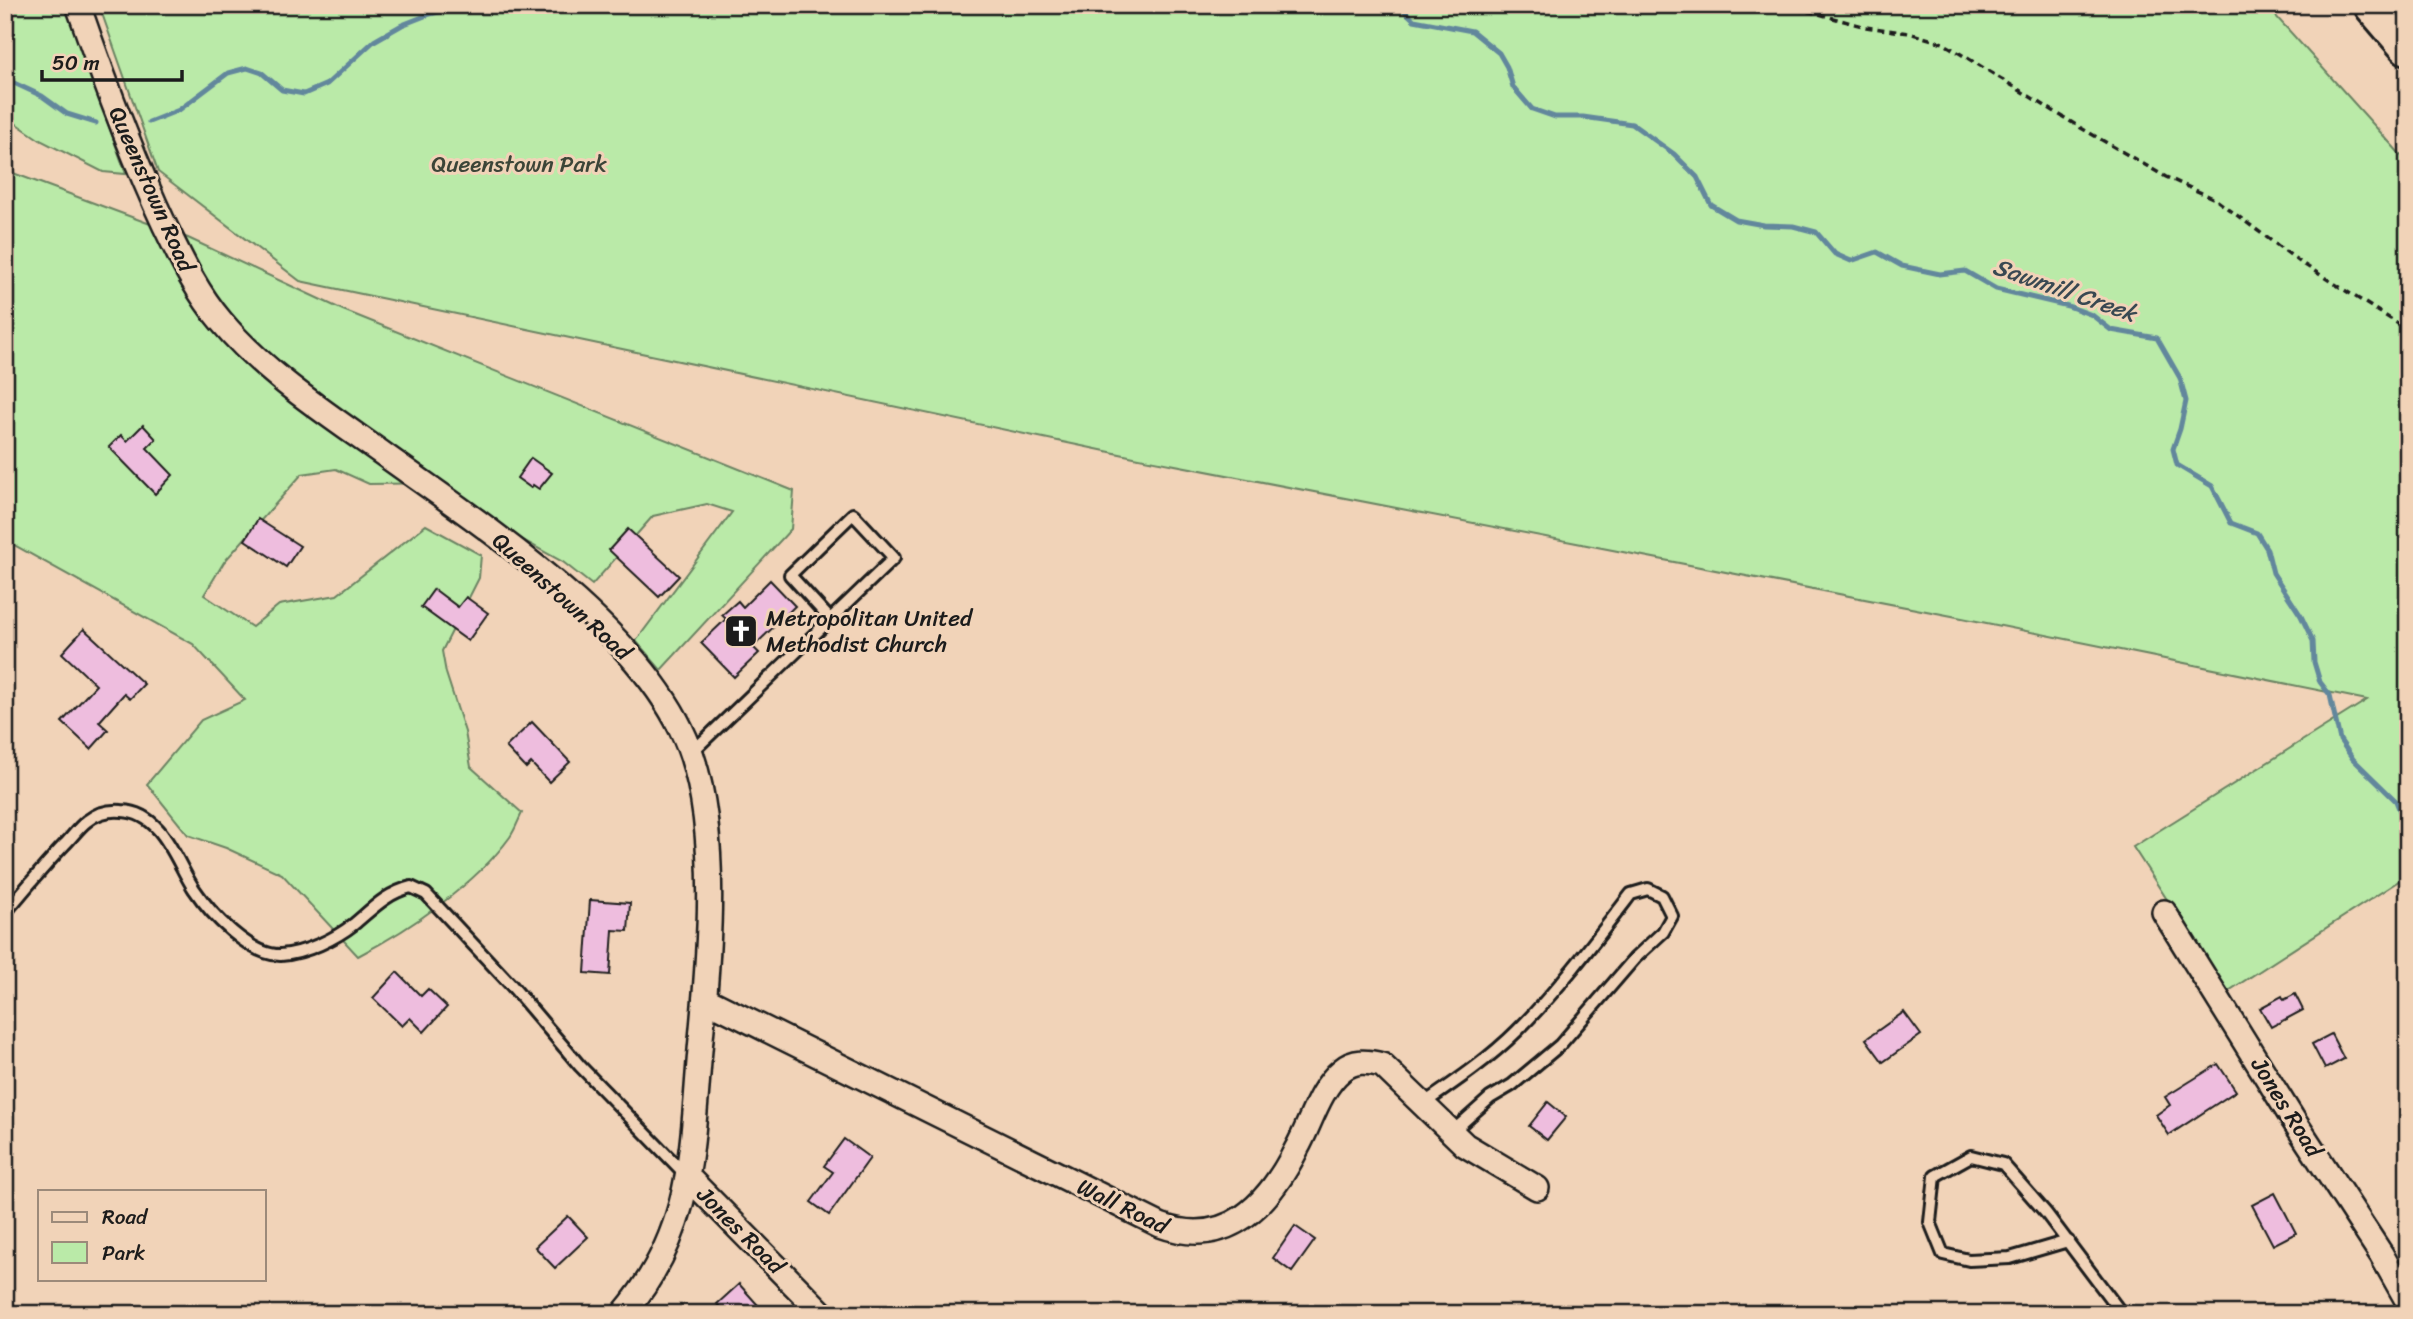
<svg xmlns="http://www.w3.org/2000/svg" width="2413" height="1319" font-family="Sriracha,sans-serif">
<rect width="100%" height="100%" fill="#f1d3b8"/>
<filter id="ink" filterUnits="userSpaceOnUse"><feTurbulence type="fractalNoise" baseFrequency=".0143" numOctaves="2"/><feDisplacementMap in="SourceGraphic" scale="14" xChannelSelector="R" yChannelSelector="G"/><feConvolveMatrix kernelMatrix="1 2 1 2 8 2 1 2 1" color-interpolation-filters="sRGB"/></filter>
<g filter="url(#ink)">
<g fill="#baeaa8" stroke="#6b8362" stroke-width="2">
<path d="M 5,5 L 65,5 L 126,174 L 103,172 L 40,140 L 5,116 Z"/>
<path d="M 99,5 L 2266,5 L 2408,163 L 2408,875 L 2227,992 L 2133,847 L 2367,700 L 1952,616 L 1134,457 L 300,281 L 158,172 Z"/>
<path d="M 5,170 L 188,238 L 343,310 L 794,491 L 791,529 L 661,670 L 636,641 L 732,512 L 707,504 L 653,516 L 592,585 L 563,562 L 503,529 L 446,483 L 369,484 L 336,469 L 302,474 L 224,562 L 204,595 L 252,627 L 279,605 L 337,595 L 426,525 L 481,555 L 479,578 L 442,651 L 446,673 L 465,732 L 471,767 L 522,813 C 518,821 515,830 510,837 C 476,884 410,929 358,956 L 282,874 L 226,848 L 188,835 L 147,784 L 201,720 L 245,700 L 193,644 L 5,540 Z"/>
</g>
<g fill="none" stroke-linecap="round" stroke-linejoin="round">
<g stroke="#62879c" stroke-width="5">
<path d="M 1398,5 L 1414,20 L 1472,31 L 1499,53 L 1507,67 L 1513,87 L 1532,109 L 1555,117 L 1583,117 L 1632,124 L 1674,154 L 1697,177 L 1711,205 L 1736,220 L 1764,225 L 1793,226 L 1816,232 L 1835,254 L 1851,261 L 1877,252 L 1902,266 L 1940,274 L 1965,271 L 1996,289 L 2068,306 L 2092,315 L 2111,330 L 2157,338 L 2180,378 L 2186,401 L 2180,429 L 2173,449 L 2177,465 L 2212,486 L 2231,523 L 2257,533 L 2267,549 L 2273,573 L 2301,616 L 2313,641 L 2314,662 L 2320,682 L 2330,695 L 2340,740 L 2353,759 L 2396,801 L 2408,831"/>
<path d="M 5,81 L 14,83 L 42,96 L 67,114 L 96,123"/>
<path d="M 149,122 L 179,110 L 228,73 L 247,68 L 262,73 L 282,90 L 304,94 L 327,84 L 374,41 L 402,25 L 430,14 L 466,5"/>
</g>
</g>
<g fill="#eebdde" stroke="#1c1c1c" stroke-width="2">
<path d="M 143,425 L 156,439 L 147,448 L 173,475 L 155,494 L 109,447 L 121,435 L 127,441 Z"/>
<path d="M 531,458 L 552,473 L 539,489 L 533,485 L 531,488 L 517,478 Z"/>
<path d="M 258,519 L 300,546 L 286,567 L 245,540 Z"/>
<path d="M 628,529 L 679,576 L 659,597 L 609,550 Z"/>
<path d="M 770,580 L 795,606 L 753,647 L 759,653 L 734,677 L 701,643 L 726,619 L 722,615 L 738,601 L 743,607 Z"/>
<path d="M 434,589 L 458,607 L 466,597 L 488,613 L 468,641 L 421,607 Z"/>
<path d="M 84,629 L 144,684 L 130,699 L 124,694 L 99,722 L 108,730 L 91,749 L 62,722 L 96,685 L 62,653 Z"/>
<path d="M 532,722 L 570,762 L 549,782 L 531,763 L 526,768 L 506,747 Z"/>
<path d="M 590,900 L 630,903 L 628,931 L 613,930 L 610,975 L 585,973 Z"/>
<path d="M 397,972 L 421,996 L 428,989 L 447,1007 L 424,1032 L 410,1018 L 402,1026 L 373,998 Z"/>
<path d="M 2295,994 L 2303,1010 L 2271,1027 L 2260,1008 L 2282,996 L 2284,1000 Z"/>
<path d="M 1904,1012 L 1921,1035 L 1883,1062 L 1866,1039 Z"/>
<path d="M 2331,1034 L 2344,1059 L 2325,1069 L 2312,1044 Z"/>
<path d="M 2218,1064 L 2236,1091 L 2169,1135 L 2156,1115 L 2170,1105 L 2165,1097 Z"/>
<path d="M 1548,1102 L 1566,1117 L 1547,1140 L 1529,1126 Z"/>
<path d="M 844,1139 L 870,1158 L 829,1215 L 811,1202 L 833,1172 L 824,1166 Z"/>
<path d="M 2275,1193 L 2296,1233 L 2273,1245 L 2252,1205 Z"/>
<path d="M 568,1216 L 588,1237 L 555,1268 L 535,1247 Z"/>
<path d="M 1295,1226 L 1315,1240 L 1292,1272 L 1273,1258 Z"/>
<path d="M 739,1284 L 766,1314 L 726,1314 L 717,1304 Z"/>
</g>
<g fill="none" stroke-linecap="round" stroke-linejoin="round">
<g stroke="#1c1c1c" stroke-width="16">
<g id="service">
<path d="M 691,753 L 894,558 L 853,514 L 790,575 L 830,619"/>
<path d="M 5,913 C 25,889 44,866 65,844 C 72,837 79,827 87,821 C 97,813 110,810 122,811 C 163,813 175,860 194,889 C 210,913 250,956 281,955 C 306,953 335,939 354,924 C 373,908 387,893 411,887 L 426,894 L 512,986 L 580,1066 L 686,1175"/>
<path d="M 1423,1104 C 1455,1082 1489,1059 1517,1031 C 1558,990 1595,941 1631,894 L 1648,889 L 1662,896 L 1672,916 L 1663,932 L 1635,958 L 1560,1045 L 1512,1085 L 1490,1098 L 1452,1132"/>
<path d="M 2068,1241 L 2010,1258 L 1969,1260 L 1943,1254 L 1930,1222 L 1935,1176 L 1971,1156 L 2003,1164 L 2046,1213 L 2122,1314"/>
</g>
</g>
<g stroke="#1c1c1c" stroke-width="28">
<g id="minor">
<path d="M 78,5 C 104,80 131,154 165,226 C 181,259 197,293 221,321 C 266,375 329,415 386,456 C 484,526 654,638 692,756 C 719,837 709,955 701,1039 C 691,1144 696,1229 623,1314"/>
<path d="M 2164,912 L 2294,1121 L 2381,1254 L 2408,1302"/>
<path d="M 705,999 L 1160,1225 C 1227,1250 1269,1204 1297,1148 C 1311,1123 1319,1089 1342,1070 C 1354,1060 1367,1061 1382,1065 L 1465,1145 L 1537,1188"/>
<path d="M 688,1177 L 823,1314"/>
</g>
</g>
<g stroke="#1c1c1c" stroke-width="44">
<path id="motorway" d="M 2374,5 L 2408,45"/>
</g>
<path stroke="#1c1c1c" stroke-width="3.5" stroke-dasharray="7 5" stroke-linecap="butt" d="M 1748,5 L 1782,7 L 1815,13 L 1866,27 L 1909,33 L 1943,43 L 2081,128 L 2166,177 L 2215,199 L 2300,262 L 2408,330"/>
<use href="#service" stroke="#f1d3b8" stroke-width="10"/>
<use href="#minor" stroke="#f1d3b8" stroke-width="23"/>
<use href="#motorway" stroke="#f1d3b8" stroke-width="38"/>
</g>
</g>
<defs>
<g id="church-square" transform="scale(1.75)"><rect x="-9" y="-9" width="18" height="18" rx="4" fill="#1c1c1c" stroke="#f1d3b8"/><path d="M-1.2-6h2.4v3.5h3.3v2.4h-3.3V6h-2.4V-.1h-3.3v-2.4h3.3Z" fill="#fff"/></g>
</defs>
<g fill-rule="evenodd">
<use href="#church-square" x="741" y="631"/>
</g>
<g text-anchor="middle" stroke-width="6" stroke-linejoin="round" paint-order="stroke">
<g font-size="23" fill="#3c4538" stroke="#f1d3b8">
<text x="519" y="172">Queenstown Park</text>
</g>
<g font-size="23" fill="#1c1c1c" stroke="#f1d3b8">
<text transform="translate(152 189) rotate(66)" y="8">Queenstown Road</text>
<text transform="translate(562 596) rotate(42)" y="8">Queenstown Road</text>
<text transform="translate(2287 1107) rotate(58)" y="8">Jones Road</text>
<text transform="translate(1123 1206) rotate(26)" y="8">Wall Road</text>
<text transform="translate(741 1230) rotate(45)" y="8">Jones Road</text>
</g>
<g font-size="23" fill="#1c1c1c" stroke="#f1d3b8" text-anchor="start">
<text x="766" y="626">Metropolitan United<tspan x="766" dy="26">Methodist Church</tspan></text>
</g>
<g font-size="24" font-style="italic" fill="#394852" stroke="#f1d3b8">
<text transform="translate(2065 290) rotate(19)" y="8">Sawmill Creek</text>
</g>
</g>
<rect width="2413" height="1319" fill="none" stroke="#f1d3b8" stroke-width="28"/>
<rect x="14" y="14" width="2385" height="1291" fill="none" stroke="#1c1c1c" stroke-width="2.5" filter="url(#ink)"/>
<rect x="38" y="1190" width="228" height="91" fill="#f1d3b8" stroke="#9c8a7a" stroke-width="2"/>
<rect x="52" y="1212" width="35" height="10" fill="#f1d3b8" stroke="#9c8a7a" stroke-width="2"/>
<text x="102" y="1224" font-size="21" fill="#1c1c1c">Road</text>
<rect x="52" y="1242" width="35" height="21" fill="#baeaa8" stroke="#9c8a7a" stroke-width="2"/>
<text x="102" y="1260" font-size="21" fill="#1c1c1c">Park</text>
<path d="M42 70v10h140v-10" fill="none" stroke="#1c1c1c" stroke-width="3.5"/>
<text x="52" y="70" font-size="21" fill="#1c1c1c" stroke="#f1d3b8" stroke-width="5" paint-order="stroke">50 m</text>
</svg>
